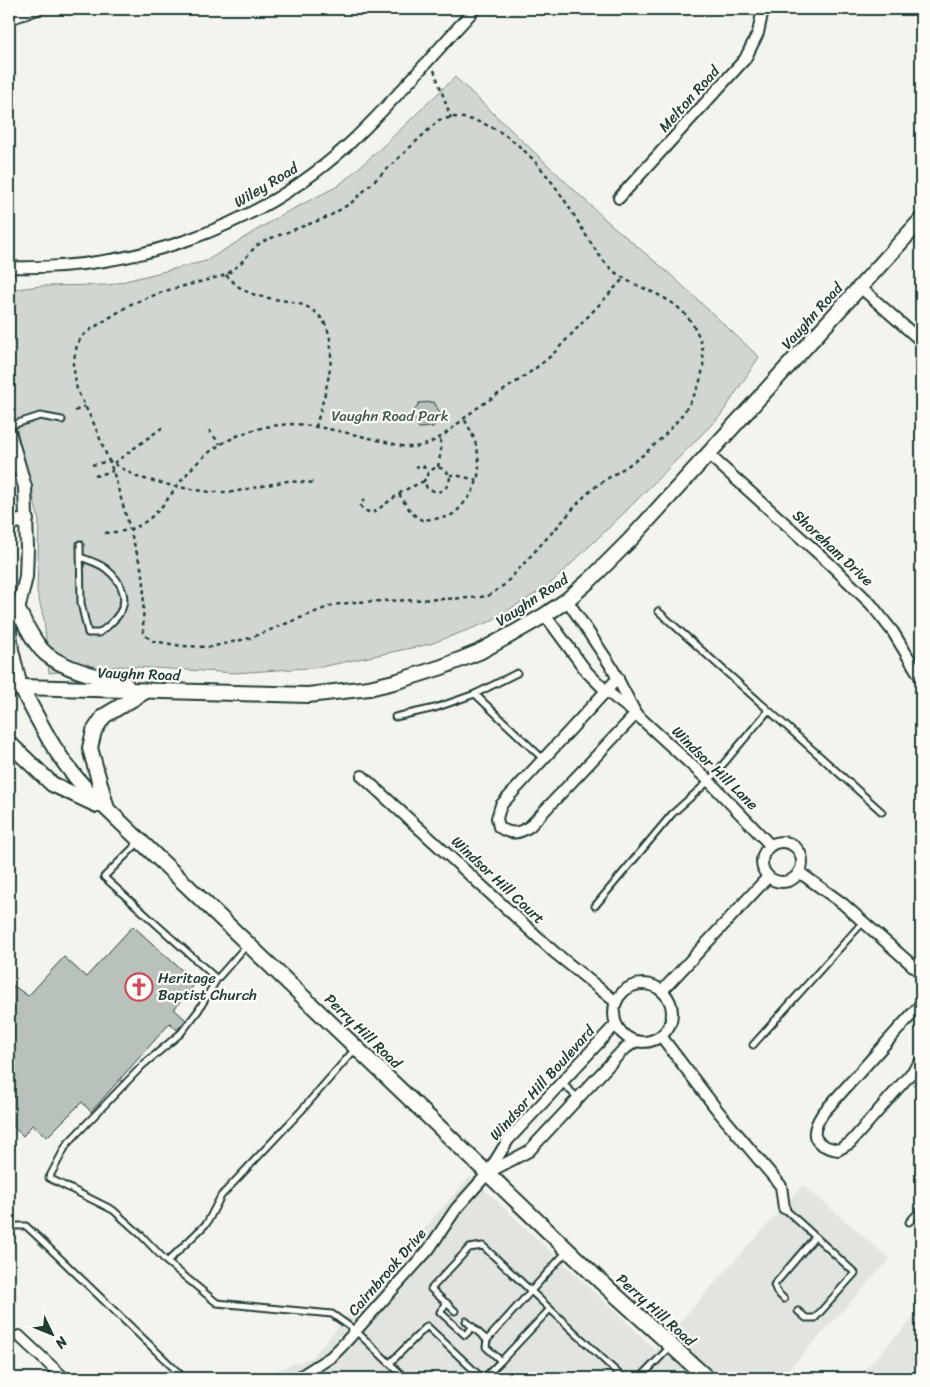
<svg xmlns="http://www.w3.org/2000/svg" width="930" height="1387" font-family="Sriracha,sans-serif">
<rect width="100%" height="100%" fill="#f4f4ef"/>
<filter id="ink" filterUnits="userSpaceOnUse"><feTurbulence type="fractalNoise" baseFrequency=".02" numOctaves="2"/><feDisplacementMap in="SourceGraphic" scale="10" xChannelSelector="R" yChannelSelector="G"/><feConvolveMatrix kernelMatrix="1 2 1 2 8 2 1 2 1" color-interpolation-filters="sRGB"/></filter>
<g filter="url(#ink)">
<g fill="#e2e5df">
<path d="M 470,1176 L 655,1349 L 803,1185 L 890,1259 L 781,1378 L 261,1378 L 259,1376 L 311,1358 Z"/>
<path d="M 921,1310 L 921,1378 L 857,1378 Z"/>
</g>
<path fill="#d1d6d1" stroke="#788a82" d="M 455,77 L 607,221 L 671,275 L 759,357 L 721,415 L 625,512 L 548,586 L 489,622 L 430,644 L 321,667 L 235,673 L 122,666 L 49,673 L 44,620 L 37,592 L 39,521 L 9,397 L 9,290 L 40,286 L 109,285 L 206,261 L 283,214 L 338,186 L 380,149 Z"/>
<g fill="#b9c1bb" stroke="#1f3d34">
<path d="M 434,402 L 441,415 L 433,427 L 419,428 L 412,415 L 419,403 Z"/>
<path d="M 133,926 L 196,983 L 174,1009 L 186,1020 L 177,1030 L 170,1023 L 91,1112 L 82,1102 L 47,1137 L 32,1125 L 23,1136 L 9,1123 L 9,992 L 14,986 L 28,996 L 64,957 L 86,977 Z"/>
</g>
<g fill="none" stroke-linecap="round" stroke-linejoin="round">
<g stroke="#1f3d34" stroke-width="9">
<g id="service">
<path d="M 9,426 L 40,416 L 62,420"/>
<path d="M 80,544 L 81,603 L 88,633 L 99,633 C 104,629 110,625 114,620 C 132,602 123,582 105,568 C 98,563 88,560 80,557"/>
<path d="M 658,611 L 882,812"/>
<path d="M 475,694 L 543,759"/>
<path d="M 395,717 L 435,708 L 475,694 L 517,673"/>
<path d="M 140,841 L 104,877 L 217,979"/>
<path d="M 595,906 L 672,814 L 709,781 L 768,711"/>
<path d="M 753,1045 L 863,922"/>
<path d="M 356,1048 L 301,1111 L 221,1196 L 207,1223 L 167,1262 L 217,1303 L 332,1314 L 356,1331 L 405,1378"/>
<path d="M 561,1082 L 578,1098"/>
<path d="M 784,1208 L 855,1273 L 815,1318 L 806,1318 L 798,1311"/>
<path d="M 909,1222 L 921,1209"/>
<path d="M 18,1226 L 26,1226 L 40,1239 L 184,1378"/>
<path d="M 568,1250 L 531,1291 L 623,1378"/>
<path d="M 167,1262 L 141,1235 L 113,1210 L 49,1178 L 67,1144 L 143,1065 L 181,1033 L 198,1011 L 217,979 L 247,945"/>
<path d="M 784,1299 L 777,1292 L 774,1285 L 815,1237"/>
<path d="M 447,1303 L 440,1312 L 465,1335 L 473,1327"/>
<path d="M 455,1311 L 431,1289 L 469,1248 L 483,1246 L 531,1291 L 487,1340 L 486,1347 L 501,1361 L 550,1309"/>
<path d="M 466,1321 L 487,1340"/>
<path d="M 390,1363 L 427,1326 L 482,1378"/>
<path d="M 484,1378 L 501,1361"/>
<path d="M 640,1378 L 671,1346"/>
</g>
</g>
<g stroke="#1f3d34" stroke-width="14">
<g id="minor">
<path d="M 9,19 L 38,9"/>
<path d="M 619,198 L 745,59 L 758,33 L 763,9"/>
<path d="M 9,267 C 132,271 257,229 349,144 C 394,102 433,54 475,9"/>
<path d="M 860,287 L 921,341"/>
<path d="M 708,454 L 830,564 L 871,604 L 893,632 L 921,678"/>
<path d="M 567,600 L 611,666 L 634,710"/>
<path d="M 545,615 L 587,672 L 605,690 L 636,714 L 709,781 L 770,845"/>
<path d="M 618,678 L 501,805 L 497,818 L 499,827 C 511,835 519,834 530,826 L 636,714"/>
<path d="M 362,776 L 554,952 L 616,1002"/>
<circle cx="782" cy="862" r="20"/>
<path d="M 799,872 L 842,903 L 921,973"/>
<circle cx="643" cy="1013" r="29"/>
<path d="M 662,991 L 768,877"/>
<path d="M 921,1004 L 823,1113 C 809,1134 812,1145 838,1150 L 850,1143 L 921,1062"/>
<path d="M 661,1036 L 718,1111 L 781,1186 L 784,1208"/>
<path d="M 489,1172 L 529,1151 L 622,1051 L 636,1041"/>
<path d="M 19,1336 L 64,1378"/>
<path d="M 298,1378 L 331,1357 L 342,1346 L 429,1249 L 456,1209 L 488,1173 L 508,1140 L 616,1024"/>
</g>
</g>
<g stroke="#1f3d34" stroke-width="16">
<g id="tertiary">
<path d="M 9,432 L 25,487 L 27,548 L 26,577 L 18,610 L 9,623"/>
<path d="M 9,523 L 27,520"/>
<path d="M 9,622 L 12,650 L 21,687"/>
</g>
</g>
<g stroke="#1f3d34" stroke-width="18">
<g id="secondary">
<path d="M 18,610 C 25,624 31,637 41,649 C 58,669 102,677 126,685"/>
<path d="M 21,687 C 41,725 57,759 88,791 L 599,1280 L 707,1378"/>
<path d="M 9,689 L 21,687 L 308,695 L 369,688 L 398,681 L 442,667 L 479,652 L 512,634 L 545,615 L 567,600 L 591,579 L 630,540 L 921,220"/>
<path d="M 9,743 L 52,784 L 97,805"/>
<path d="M 107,809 L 90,748 L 94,731 L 104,716 L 146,691"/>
</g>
</g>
<g stroke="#1f3d34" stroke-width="2.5" stroke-dasharray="4 4" stroke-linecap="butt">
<path d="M 434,70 L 451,118"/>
<path d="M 453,117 C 515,120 556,184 584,232 C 594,248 604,265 620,276 C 645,292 673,295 691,322 C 725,371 682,422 644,454 C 627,468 605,478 588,493 C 578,502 569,514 560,524 C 541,544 523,565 504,585 L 488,596 L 470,598 L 355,602 L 333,605 L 250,638 L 210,647 L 182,646 L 153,641 L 143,634 L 144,579 L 142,571 L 113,471 L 94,424 L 77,390 L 73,364 L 77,345 L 82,336 L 93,328 L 131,304 L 165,291 L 226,275 L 239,265 L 256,246 L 266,240 L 328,217 L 351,203 L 439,120 Z"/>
<path d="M 226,275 C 231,279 235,285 241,288 C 258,300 280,298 300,304 C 352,321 325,390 316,427"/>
<path d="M 75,411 L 85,406"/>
<path d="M 209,430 L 220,444"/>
<path d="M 114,463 L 163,427"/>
<path d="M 92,465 L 109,461 L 137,477 L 177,487 L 210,492 L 233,492 L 287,481 L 316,483"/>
<path d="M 438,467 L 441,451 L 440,438"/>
<path d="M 450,475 L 455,475 L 477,480"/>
<path d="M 95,476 L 113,471"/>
<path d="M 399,494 C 405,503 411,515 422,520 C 430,519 441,519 449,516 C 455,514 459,509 463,504 C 487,480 481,445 464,419"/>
<path d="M 365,499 L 360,504 C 362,510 367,512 373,513 L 403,491 L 424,481 L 427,488 L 436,492 C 445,491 450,485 450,475 L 444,469 L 436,467 C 430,471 427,474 424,481 L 428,473 L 427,470 L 422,465 L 416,467"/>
<path d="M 105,533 C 113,532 123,532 131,529 C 160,519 172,489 192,468 C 219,439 254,425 294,424 C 301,424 310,426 317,427 C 347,432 377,440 406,447 C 414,447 421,447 429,443 C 446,436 459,422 473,411 C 500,392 528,376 553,354 L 624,278"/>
</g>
<use href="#service" stroke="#fdfcf7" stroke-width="5"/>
<use href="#minor" stroke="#fdfcf7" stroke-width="10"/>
<use href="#tertiary" stroke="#fdfcf7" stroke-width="12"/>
<use href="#secondary" stroke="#fdfcf7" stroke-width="14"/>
</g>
</g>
<defs>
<g id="church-ring" transform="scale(1.4375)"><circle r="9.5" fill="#fdfcf7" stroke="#d1495b" stroke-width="1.5"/><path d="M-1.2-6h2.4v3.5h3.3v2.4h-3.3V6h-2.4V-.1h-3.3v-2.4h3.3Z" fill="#d1495b"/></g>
</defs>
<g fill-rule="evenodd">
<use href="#church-ring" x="139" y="987"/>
</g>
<g text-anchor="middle" stroke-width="4.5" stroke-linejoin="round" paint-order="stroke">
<g font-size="15" fill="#1f3d34" stroke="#fdfcf7">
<text transform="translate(689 99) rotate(-48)" y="5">Melton Road</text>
<text transform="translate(266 185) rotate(-31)" y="5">Wiley Road</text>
<text transform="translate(812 316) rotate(-48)" y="5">Vaughn Road</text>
<text transform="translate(833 548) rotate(43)" y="5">Shoreham Drive</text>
<text transform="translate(532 600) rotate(-33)" y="5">Vaughn Road</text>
<text transform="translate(139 674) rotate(2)" y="5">Vaughn Road</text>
<text transform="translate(715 768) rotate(44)" y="5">Windsor Hill Lane</text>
<text transform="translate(498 880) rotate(43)" y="5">Windsor Hill Court</text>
<text transform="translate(363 1031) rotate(44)" y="5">Perry Hill Road</text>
<text transform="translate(542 1083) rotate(-48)" y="5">Windsor Hill Boulevard</text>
<text transform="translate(387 1272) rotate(-49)" y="5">Cairnbrook Drive</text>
<text transform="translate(656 1310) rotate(42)" y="5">Perry Hill Road</text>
</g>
<g font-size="15" fill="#435c53" stroke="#fdfcf7">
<text x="390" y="421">Vaughn Road Park</text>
</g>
<g font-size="15" fill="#1f3d34" stroke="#fdfcf7" text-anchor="start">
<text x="158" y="983">Heritage<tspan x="158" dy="17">Baptist Church</tspan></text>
</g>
</g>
<rect width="930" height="1387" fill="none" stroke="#fdfcf7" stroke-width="30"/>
<rect x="15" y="15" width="900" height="1357" fill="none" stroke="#1f3d34" stroke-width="2" filter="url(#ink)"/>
<g transform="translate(52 1334) rotate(133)" stroke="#fdfcf7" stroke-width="4" paint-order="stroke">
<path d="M0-4L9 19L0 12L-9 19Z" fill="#1f3d34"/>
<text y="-8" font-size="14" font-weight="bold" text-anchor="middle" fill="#1f3d34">N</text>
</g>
</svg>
